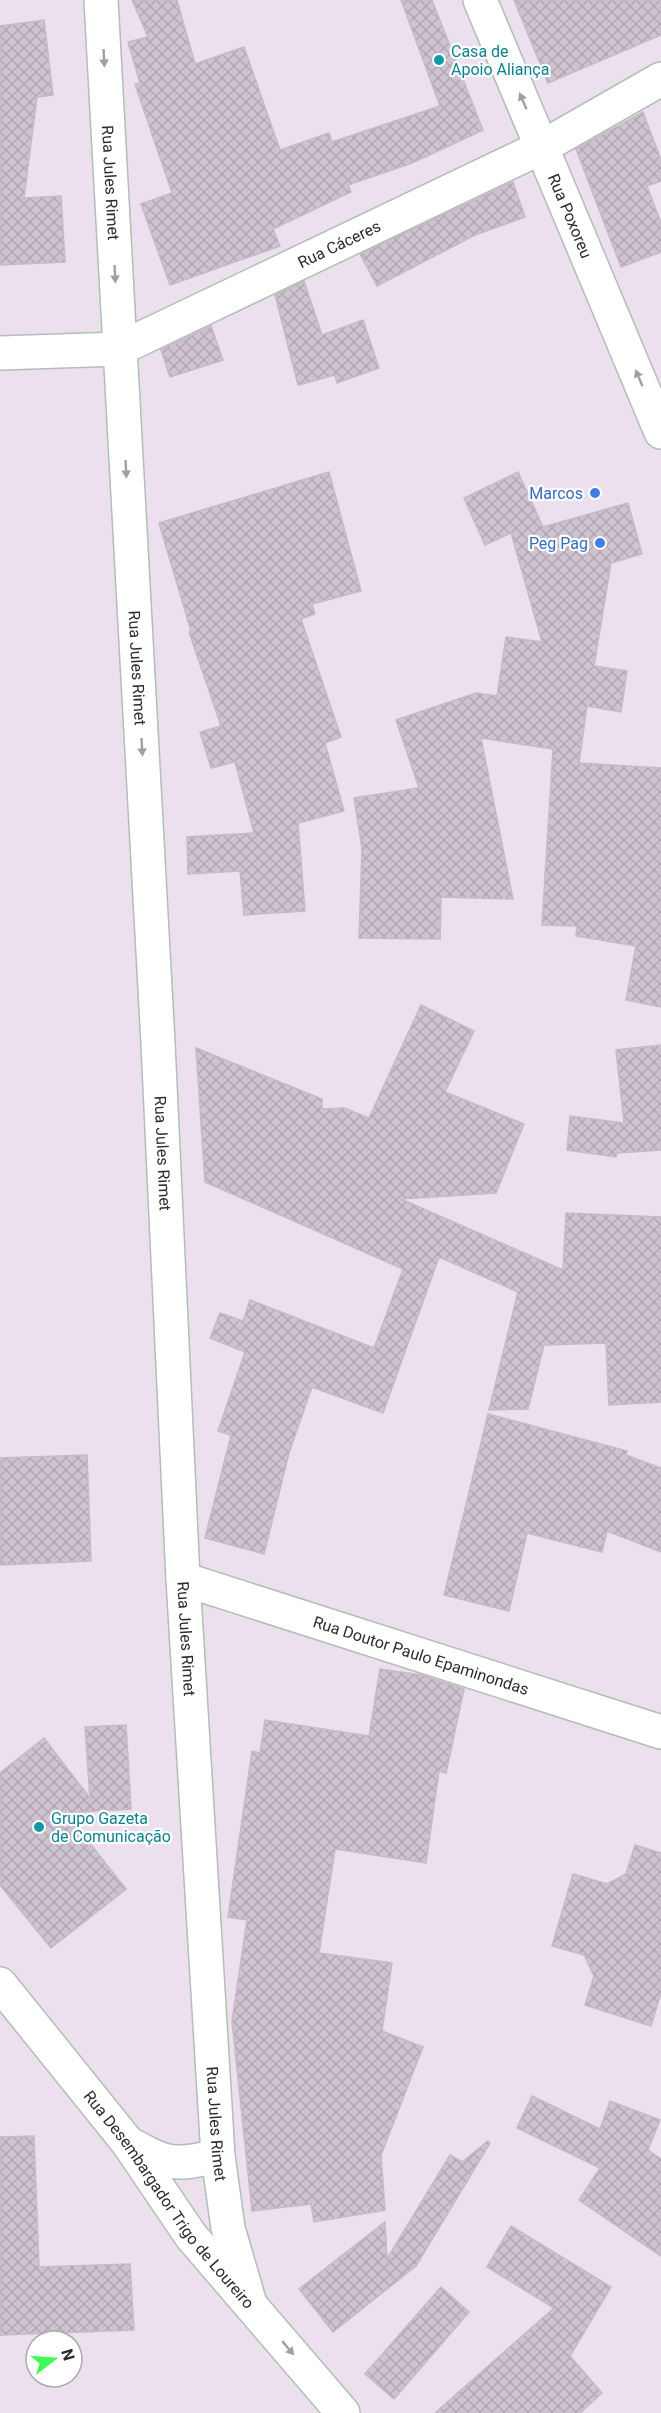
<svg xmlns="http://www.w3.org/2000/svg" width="661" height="2413" font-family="Roboto,sans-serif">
<defs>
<pattern id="building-cross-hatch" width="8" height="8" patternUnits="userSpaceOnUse" patternTransform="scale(1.5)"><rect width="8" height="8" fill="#cfc3d0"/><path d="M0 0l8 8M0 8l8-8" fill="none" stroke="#b2a8b3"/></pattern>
</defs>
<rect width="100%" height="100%" fill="#ecdfee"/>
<g fill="url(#building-cross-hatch)" stroke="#c8b8c9" stroke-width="1.5">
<path d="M 132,0 L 177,0 L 195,64 L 244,47 L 280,150 L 329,133 L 332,142 L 440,106 L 401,0 L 432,0 L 483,130 L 412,163 L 348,185 L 351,192 L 273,229 L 280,246 L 170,285 L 141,204 L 172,193 L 135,84 L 140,83 L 128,42 L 148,37 Z"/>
<path d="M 514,0 L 661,0 L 661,35 L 548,83 Z"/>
<path d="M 44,20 L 53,95 L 37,97 L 24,198 L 61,196 L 65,262 L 0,265 L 0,26 Z"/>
<path d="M 643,112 L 661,160 L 661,181 L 647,186 L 661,223 L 661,252 L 621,267 L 576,149 Z"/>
<path d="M 513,182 L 525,217 L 475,235 L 377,286 L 360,254 Z"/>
<path d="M 304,281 L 322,335 L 363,320 L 379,368 L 337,383 L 335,375 L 298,385 L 275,295 Z"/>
<path d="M 211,326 L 223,360 L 170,377 L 161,350 Z"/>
<path d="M 329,472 L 361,591 L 312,604 L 315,614 L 301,619 L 341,737 L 325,743 L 344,811 L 298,823 L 305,911 L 244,915 L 240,871 L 188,874 L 187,837 L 254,833 L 235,762 L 211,768 L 200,732 L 221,726 L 189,632 L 191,631 L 159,523 Z"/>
<path d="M 518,472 L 543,527 L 628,503 L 642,554 L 611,563 L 594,666 L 627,671 L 621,712 L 587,706 L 579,763 L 661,768 L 661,1007 L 626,1000 L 636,946 L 576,936 L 577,926 L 542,925 L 553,749 L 481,738 L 513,899 L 441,897 L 440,939 L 359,938 L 362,849 L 354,798 L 419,788 L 396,720 L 476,693 L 497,696 L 506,637 L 542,642 L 511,533 L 485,545 L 464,498 Z"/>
<path d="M 421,1005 L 474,1031 L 445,1092 L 524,1124 L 496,1193 L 401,1199 L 563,1270 L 566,1213 L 661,1217 L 661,1402 L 609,1405 L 606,1343 L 544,1345 L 528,1409 L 489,1410 L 518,1292 L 439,1257 L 383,1413 L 312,1387 L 289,1453 L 264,1554 L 205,1538 L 231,1435 L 218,1431 L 245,1352 L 210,1338 L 220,1313 L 243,1321 L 250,1300 L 374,1348 L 403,1269 L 205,1182 L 196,1048 L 322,1099 L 322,1109 L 344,1108 L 369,1118 Z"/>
<path d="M 661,1045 L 661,1150 L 617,1153 L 616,1157 L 567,1150 L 570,1116 L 624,1123 L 616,1050 Z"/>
<path d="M 488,1414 L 627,1451 L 626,1455 L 661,1468 L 661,1552 L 607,1531 L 602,1552 L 527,1533 L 509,1611 L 444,1595 Z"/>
<path d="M 87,1455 L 91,1561 L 0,1565 L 0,1458 Z"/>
<path d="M 380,1669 L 421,1675 L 464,1689 L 446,1773 L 439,1771 L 426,1863 L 335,1849 L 319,1953 L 392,1963 L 382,2031 L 423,2047 L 381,2155 L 385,2210 L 314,2222 L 311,2204 L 252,2211 L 232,2021 L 247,1920 L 228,1917 L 252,1751 L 260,1753 L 265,1720 L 369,1736 Z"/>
<path d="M 126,1725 L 131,1809 L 66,1813 L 126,1889 L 51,1948 L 0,1885 L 0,1773 L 44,1738 L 90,1798 L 85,1727 Z"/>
<path d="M 635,1845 L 661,1853 L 661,1993 L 651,2026 L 585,2005 L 594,1976 L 584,1955 L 552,1946 L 573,1874 L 607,1884 L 626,1874 Z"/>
<path d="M 532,2096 L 600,2129 L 610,2101 L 660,2120 L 648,2150 L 661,2159 L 661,2256 L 579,2200 L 600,2168 L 517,2128 Z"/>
<path d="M 34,2136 L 39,2267 L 130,2264 L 134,2330 L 0,2335 L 0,2137 Z"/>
<path d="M 488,2141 L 490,2143 L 416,2266 L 333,2332 L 299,2289 L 385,2222 L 387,2259 L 450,2155 L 462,2162 Z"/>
<path d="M 511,2226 L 611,2287 L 570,2356 L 602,2393 L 580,2413 L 435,2413 L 554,2308 L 487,2267 Z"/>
<path d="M 441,2287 L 469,2312 L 394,2399 L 365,2374 Z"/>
</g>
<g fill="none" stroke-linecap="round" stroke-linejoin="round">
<g stroke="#b2bfb4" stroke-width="36">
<g id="minor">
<path id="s1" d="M 0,353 L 119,349 L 542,147 L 661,79"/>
<path id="s2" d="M 183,1579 L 661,1732"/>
</g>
</g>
<g stroke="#b2bfb4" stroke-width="36">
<g id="tertiary">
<path id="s3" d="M 101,0 L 158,1043 L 183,1579 L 218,2156 L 228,2228 L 250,2304"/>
<path id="s4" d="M 480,0 L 661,432"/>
<path id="s5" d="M 0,1984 L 128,2143 L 191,2236 L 343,2413"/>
<path d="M 128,2143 C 168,2165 173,2166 218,2156"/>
</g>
</g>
<use href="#minor" stroke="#fff" stroke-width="33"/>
<use href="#tertiary" stroke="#fff" stroke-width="33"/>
</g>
<defs><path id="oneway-solid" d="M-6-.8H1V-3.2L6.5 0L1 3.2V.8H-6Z" transform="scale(1.5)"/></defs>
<g fill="#a0a0a0">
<use href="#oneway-solid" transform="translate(104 58) rotate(87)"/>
<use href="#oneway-solid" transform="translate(523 101) rotate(-113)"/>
<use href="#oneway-solid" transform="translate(115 274) rotate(87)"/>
<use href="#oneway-solid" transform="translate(639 378) rotate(-113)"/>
<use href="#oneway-solid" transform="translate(126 469) rotate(87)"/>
<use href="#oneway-solid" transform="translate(142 747) rotate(87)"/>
<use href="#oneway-solid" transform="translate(288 2348) rotate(50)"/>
</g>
<g fill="#0f9aa8" stroke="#fff" stroke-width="2">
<circle cx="439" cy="60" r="6"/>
<circle cx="39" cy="1827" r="6"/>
</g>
<g fill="#3f7fe0" stroke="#fff" stroke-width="2">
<circle cx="595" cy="493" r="6"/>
<circle cx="600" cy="543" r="6"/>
</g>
<g text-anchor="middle" stroke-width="4.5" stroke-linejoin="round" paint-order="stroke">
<g font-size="16" fill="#0d838f" stroke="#fff" text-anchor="start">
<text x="451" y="57">Casa de<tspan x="451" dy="18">Apoio Aliança</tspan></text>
<text x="51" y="1824">Grupo Gazeta<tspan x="51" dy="18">de Comunicação</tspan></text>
</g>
<g font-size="16" fill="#2c2c2c" stroke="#fff">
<text dy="6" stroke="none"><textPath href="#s3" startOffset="183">Rua Jules Rimet</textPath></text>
<text dy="6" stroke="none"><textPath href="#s4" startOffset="234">Rua Poxoreu</textPath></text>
<text dy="6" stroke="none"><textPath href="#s1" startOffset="363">Rua Cáceres</textPath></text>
<text dy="6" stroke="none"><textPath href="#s3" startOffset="669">Rua Jules Rimet</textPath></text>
<text dy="6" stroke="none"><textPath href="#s3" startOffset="1155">Rua Jules Rimet</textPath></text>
<text dy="6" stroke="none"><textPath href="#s3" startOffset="1641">Rua Jules Rimet</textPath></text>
<text dy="6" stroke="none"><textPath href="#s2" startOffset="250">Rua Doutor Paulo Epaminondas</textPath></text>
<text dy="6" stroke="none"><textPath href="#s3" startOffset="2127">Rua Jules Rimet</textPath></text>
<text dy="6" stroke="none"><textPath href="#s5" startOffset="274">Rua Desembargador Trigo de Loureiro</textPath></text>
</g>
<g font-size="16" fill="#366cbe" stroke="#fff" text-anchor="end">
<text x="583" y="499">Marcos</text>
<text x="588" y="549">Peg Pag</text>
</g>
</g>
<g transform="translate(54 2359) rotate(73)"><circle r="28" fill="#ffffff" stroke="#ababab" stroke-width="1.5"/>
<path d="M0-4.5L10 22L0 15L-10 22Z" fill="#3ffa56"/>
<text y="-9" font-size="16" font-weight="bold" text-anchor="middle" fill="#2c2c2c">N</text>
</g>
</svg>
